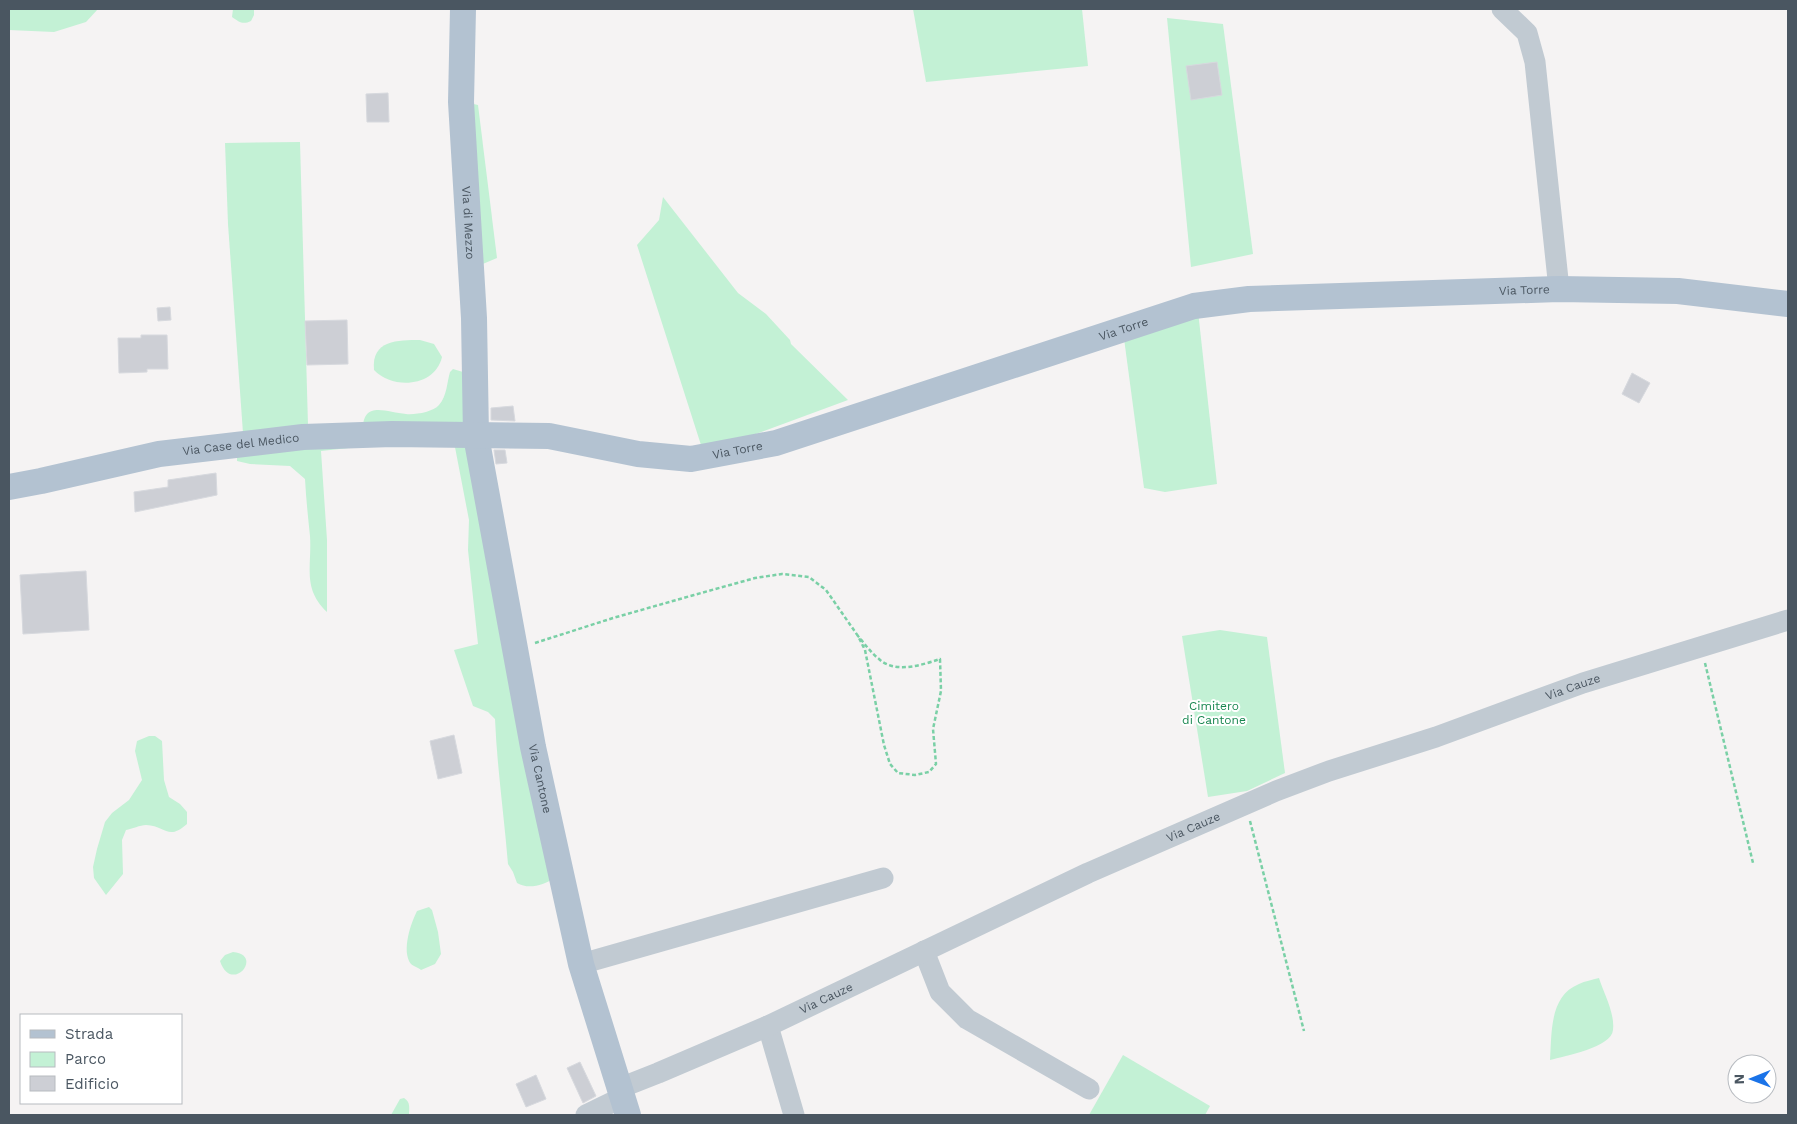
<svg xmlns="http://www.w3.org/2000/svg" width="1797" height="1124" font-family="'Work Sans',sans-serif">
<rect width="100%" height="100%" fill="#f5f3f3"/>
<g fill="#c3f1d5">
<path d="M 9,9 L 98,9 L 86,22 L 54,32 L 9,30 Z"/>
<path d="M 233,9 L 254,9 L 254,15 L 251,21 C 243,25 239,22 232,17 Z"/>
<path d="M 913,9 L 1082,9 L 1088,66 L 926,82 Z"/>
<path d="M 1167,18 L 1223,24 L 1253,254 L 1191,267 Z"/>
<path d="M 469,103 L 478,105 L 497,258 L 478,266 Z"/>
<path d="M 300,142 L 308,425 L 243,433 L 228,224 L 225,143 Z"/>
<path d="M 663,197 L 738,293 L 766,314 L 790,340 L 791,344 L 848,400 L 753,435 L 701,445 L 637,245 L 659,220 Z"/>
<path d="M 1198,311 L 1217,484 L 1165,492 L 1144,488 L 1123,331 Z"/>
<path d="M 420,340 L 434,344 L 442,357 C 435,387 393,390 374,370 C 371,340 398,340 420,340 Z"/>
<path d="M 453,369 L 463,372 L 466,434 L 363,431 C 362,399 387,413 406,414 C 415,415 433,412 439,405 C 447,396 447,382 450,372 Z"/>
<path d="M 322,441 L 454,442 L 469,444 L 490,541 L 517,689 L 555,878 C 543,885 529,890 517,883 L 513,872 L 508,864 C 504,815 497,767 495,719 L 488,712 L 473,706 L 454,650 L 478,644 L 468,550 L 469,520 L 454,442 L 358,447 L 321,451 L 327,540 L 327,612 C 302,588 312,567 310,536 C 308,517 306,498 305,479 L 290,466 L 250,464 L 237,461 L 237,450 Z"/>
<path d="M 1220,630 L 1267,637 L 1285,773 L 1247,791 L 1208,797 L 1182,636 Z"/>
<path d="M 149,736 L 155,736 L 162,741 L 164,780 L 169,797 L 180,804 L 187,812 L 187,824 C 168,841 166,826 146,825 C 140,825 132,829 126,830 L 122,840 L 123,874 L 106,895 L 94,878 L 93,867 L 97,849 L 105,822 L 112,813 L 129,800 L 142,780 L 135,751 L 137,741 Z"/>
<path d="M 429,907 L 432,910 L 438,932 L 441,954 L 435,964 L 421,970 C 419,968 413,966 411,964 C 401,951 411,923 417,911 Z"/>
<path d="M 233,952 C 265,955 231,995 220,961 L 225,955 Z"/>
<path d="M 1599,978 C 1604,994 1615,1013 1613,1030 C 1612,1047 1565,1056 1550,1060 C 1552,1033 1549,996 1579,984 C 1585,981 1592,980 1599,978 Z"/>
<path d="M 1123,1055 L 1210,1106 L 1205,1115 L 1089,1115 Z"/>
<path d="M 404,1098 C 411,1102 409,1109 409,1115 L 391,1115 L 400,1099 Z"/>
</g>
<g fill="#cdcfd5" stroke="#d7d9de">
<path d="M 1217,62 L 1222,95 L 1191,100 L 1186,66 Z"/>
<path d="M 388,93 L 389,122 L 367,122 L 366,94 Z"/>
<path d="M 170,307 L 171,320 L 158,321 L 157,308 Z"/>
<path d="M 347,320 L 348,364 L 307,365 L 305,321 Z"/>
<path d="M 141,335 L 167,335 L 168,369 L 147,369 L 147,372 L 119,373 L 118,338 L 141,338 Z"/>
<path d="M 1632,373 L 1650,383 L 1639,403 L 1622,394 Z"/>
<path d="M 513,406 L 515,421 L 491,420 L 491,408 Z"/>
<path d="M 494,450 L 505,450 L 507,463 L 496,464 Z"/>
<path d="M 216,473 L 217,495 L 135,512 L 134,492 L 168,487 L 168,480 Z"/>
<path d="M 86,571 L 89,630 L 23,634 L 20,575 Z"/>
<path d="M 454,735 L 462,773 L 438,779 L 430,741 Z"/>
<path d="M 580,1062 L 596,1096 L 583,1103 L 567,1068 Z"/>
<path d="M 536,1075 L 546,1099 L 526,1107 L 516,1084 Z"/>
</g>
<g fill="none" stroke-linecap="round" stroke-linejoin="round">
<g stroke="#7ad0a6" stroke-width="2.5" stroke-dasharray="4 2.5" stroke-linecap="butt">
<path d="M 535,643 L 613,618 L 694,595 L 755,578 L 782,574 L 809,577 L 826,590 L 858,636 L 865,650 L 884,745 L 890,764 L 898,773 L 915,775 L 929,772 L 936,764 L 933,729 L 941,691 L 940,659 C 922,665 895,674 879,659 C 871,653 865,644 858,636"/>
<path d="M 1705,663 L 1753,863"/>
<path d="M 1250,821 L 1304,1031"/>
</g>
<g stroke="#c1cad2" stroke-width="21">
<path d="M 1502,9 L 1527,33 L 1535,62 L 1559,289"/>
<path d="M 924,951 L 940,992 L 967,1019 L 1089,1089"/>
<path d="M 581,964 L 883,878"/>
<path d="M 768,1026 L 794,1115"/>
<path id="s1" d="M 620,1088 L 658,1073 L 768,1026 L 1088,873 L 1276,791 L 1329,771 L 1436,737 L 1583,683 L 1788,620"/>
<path d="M 586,1115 L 623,1097"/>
</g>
<g stroke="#b3c2d1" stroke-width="26">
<path id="s2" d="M 463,9 L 461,102 L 474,318 L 476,436 L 533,747 L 581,964 L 628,1115"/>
<path id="s3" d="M 9,487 L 41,481 L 159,454 L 303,437 L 392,434 L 549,436 L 638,454 L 691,459 L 776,443 L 1194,306 L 1249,299 L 1559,289 L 1678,291 L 1788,304"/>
</g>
</g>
<g text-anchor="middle" stroke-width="4" stroke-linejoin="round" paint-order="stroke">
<g font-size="12" fill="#4a5661" stroke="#fff">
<text dy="4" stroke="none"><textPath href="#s2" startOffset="214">Via di Mezzo</textPath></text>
<text dy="4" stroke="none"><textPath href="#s3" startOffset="1546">Via Torre</textPath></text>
<text dy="4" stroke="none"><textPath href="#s3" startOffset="1141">Via Torre</textPath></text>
<text dy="4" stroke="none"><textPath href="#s3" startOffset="236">Via Case del Medico</textPath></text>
<text dy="4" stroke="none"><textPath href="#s3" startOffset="736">Via Torre</textPath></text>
<text dy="4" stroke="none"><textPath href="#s1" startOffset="1035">Via Cauze</textPath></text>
<text dy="4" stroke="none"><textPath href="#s2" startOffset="776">Via Cantone</textPath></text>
<text dy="4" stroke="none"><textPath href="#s1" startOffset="630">Via Cauze</textPath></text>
<text dy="4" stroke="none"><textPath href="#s1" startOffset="225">Via Cauze</textPath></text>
</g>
<g font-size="12" fill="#17864f" stroke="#fff">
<text x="1214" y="710">Cimitero<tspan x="1214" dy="14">di Cantone</tspan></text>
</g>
</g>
<rect width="1797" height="1124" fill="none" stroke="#4a5661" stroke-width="20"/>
<rect x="20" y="1014" width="162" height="90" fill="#ffffff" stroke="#b7bbc0"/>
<rect x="30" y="1030" width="25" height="8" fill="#b3c2d1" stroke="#b7bbc0"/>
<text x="65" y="1039" font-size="15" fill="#4a5661">Strada</text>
<rect x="30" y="1052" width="25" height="15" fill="#c3f1d5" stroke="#b7bbc0"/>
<text x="65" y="1064" font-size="15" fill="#4a5661">Parco</text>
<rect x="30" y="1076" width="25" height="15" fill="#cdcfd5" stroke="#b7bbc0"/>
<text x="65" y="1089" font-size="15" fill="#4a5661">Edificio</text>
<g transform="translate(1752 1079) rotate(269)"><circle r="24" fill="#ffffff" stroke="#b7bbc0"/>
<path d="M0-4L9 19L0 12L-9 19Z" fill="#1a73e8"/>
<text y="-8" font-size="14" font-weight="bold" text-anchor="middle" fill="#4a5661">N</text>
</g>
</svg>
